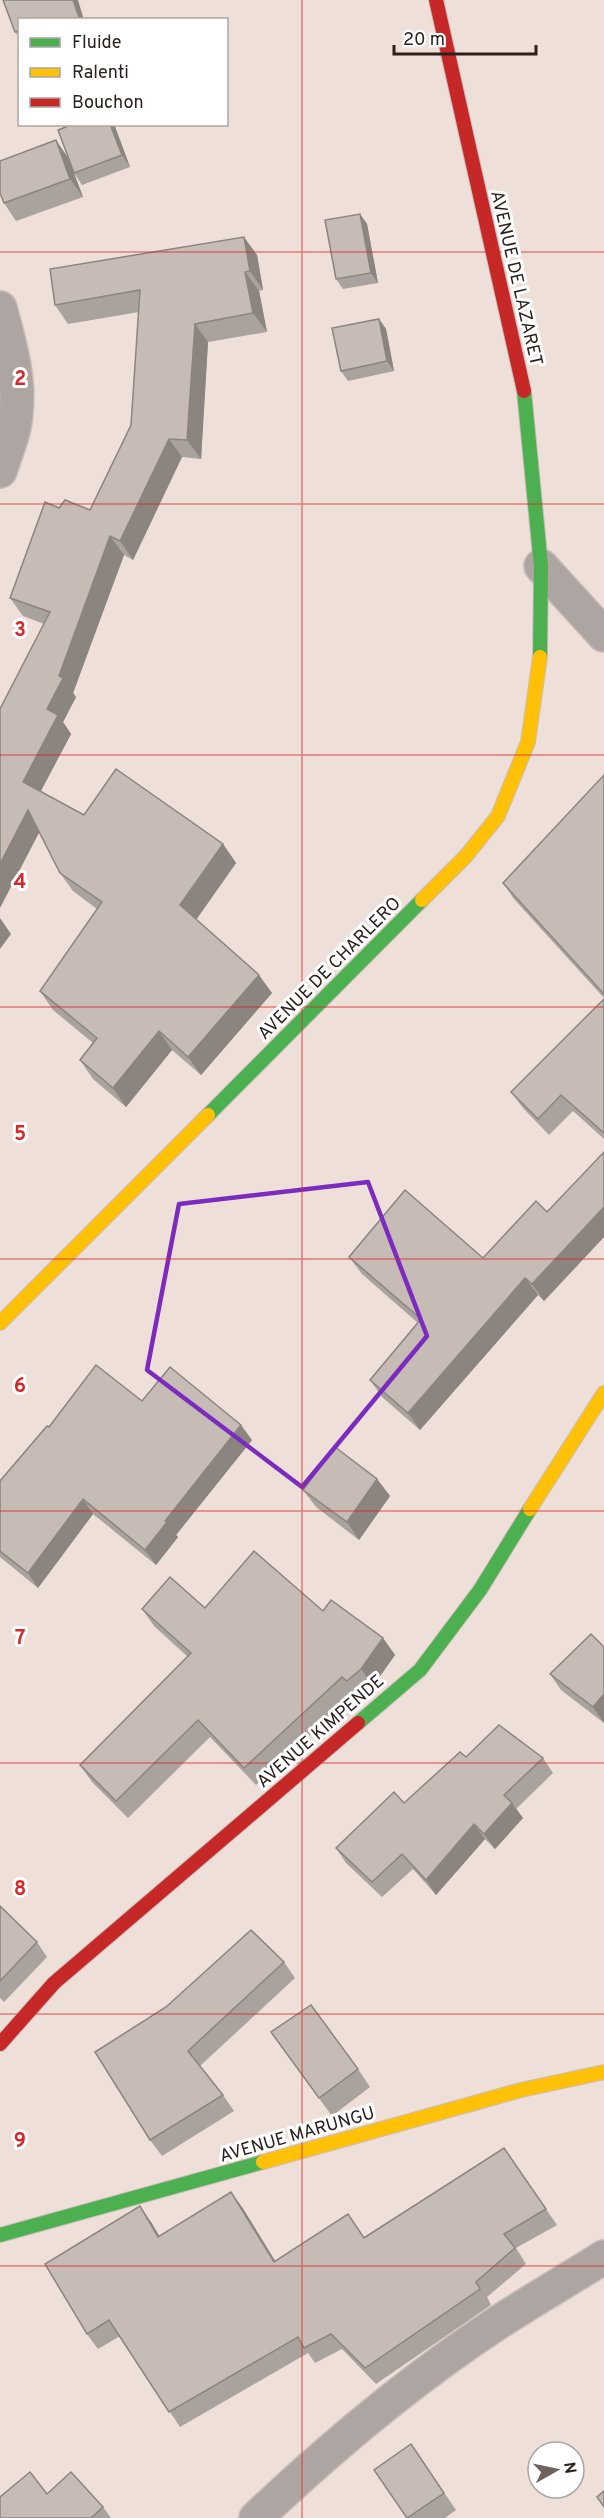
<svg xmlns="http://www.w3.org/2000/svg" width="604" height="2518" font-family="Overpass,sans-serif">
<rect width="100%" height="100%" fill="#efdfd9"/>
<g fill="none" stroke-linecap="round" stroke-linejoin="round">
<g stroke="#cabdb9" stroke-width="36">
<g id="street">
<path d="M 0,308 C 9,342 20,377 16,413 C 15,432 6,452 0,471"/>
<path d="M 541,566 L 604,635"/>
<path d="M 256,2518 C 331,2447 412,2379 499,2322 C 533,2300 569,2279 604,2257"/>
</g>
</g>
<g stroke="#cabdb9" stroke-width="16">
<g id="fast">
<path d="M 524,391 L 541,566 L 540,657"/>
<path d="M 208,1115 L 422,900"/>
<path d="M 358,1723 L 420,1670 L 480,1590 L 530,1509"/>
<path d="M 0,2235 L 263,2162"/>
</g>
</g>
<g stroke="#cabdb9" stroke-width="16">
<g id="slow">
<path d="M 422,900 L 466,856 L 498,816 L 528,742 L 540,657"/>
<path d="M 0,1323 L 208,1115"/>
<path d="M 530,1509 L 604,1393"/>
<path d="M 263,2162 L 521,2090 L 604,2072"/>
</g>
</g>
<g stroke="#cabdb9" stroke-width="16">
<g id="jam">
<path d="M 436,0 L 524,391"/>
<path d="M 0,2044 L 54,1983 L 358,1723"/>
</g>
</g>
<use href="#street" stroke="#aea5a3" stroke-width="33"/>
<use href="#fast" stroke="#4caf50" stroke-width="14"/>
<use href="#slow" stroke="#ffc107" stroke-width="14"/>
<use href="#jam" stroke="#c62828" stroke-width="14"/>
</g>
<g fill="#aaa29c">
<path d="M 20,20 L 20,38 L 15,32 Z"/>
<path d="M 65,124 L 114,124 L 130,167 L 82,185 L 74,173 L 83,197 L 16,221 L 4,203 L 56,140 L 68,158 Z"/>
<path d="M 360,214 L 367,224 L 378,283 L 343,289 L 336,279 Z"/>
<path d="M 257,255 L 263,290 L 259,291 L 267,332 L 208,342 L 201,459 L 182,457 L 133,560 L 124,555 L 73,693 L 76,697 L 63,722 L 71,734 L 41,791 L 84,815 L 223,844 L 236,863 L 196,920 L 272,993 L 201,1075 L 172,1050 L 126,1107 L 93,1079 L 80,1060 L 93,1043 L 53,1010 L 40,991 L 97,909 L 73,891 L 60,873 L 40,833 L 44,624 L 23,616 L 10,598 L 59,508 L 90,510 L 131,425 L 139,312 L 68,324 L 55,305 Z"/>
<path d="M 379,319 L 386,329 L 394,371 L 348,381 L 341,371 Z"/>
<path d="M 604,775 L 604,998 L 514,899 L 503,883 Z"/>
<path d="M 604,999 L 604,1139 L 573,1111 L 549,1135 L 523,1108 L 511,1092 Z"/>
<path d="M 604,1152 L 604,1237 L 544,1301 L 538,1295 L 420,1430 L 382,1397 L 370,1380 L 418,1323 L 362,1274 L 349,1257 L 483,1258 L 547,1212 Z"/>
<path d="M 142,1401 L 252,1440 L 176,1535 L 178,1537 L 156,1565 L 93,1514 L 38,1588 L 0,1557 L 0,1481 L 49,1427 Z"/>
<path d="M 377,1479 L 390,1496 L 359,1540 L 316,1507 L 303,1490 Z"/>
<path d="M 205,1608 L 323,1611 L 383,1638 L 395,1655 L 373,1686 L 359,1698 L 354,1695 L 256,1785 L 210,1737 L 128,1818 L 92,1782 L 80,1765 L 188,1657 L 154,1626 L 142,1609 Z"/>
<path d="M 604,1647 L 604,1723 L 561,1690 L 550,1674 Z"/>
<path d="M 466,1757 L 543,1758 L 553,1773 L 516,1809 L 523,1818 L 495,1849 L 485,1839 L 436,1895 L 413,1869 L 382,1897 L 346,1863 L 336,1848 L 404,1803 Z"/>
<path d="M 0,1906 L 37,1942 L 47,1957 L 4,2002 L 0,1998 Z"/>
<path d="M 284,1962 L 295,1978 L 200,2066 L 223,2095 L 234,2111 L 162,2156 L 150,2140 L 166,2007 Z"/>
<path d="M 271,2032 L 358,2069 L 370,2087 L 332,2116 Z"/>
<path d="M 504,2148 L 557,2225 L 516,2248 L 526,2264 L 487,2297 L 491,2305 L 376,2384 L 342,2349 L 315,2363 L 308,2353 L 180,2427 L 120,2336 L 98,2349 L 87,2334 L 151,2222 L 159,2236 L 242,2207 L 275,2261 L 364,2237 Z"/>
<path d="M 411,2444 L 456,2510 L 445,2518 L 407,2518 Z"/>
<path d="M 47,2494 L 103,2507 L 111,2518 L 0,2518 Z"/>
</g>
<g fill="#8b847f">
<path d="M 73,0 L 78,0 L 84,20 L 80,20 Z"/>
<path d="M 110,124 L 114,124 L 130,167 L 122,155 Z"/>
<path d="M 56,140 L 68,158 L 83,197 L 70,179 Z"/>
<path d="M 360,214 L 367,224 L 378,283 L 371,273 Z"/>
<path d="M 244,237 L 257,255 L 263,290 L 250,271 Z"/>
<path d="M 245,272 L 259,291 L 267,332 L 253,313 Z"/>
<path d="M 379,319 L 386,329 L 394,371 L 387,361 Z"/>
<path d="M 195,324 L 208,342 L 201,459 L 187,440 Z"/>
<path d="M 169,439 L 182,457 L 133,560 L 120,541 Z"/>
<path d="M 110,536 L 124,555 L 73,693 L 76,697 L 63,722 L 71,734 L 36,800 L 23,782 L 47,709 Z"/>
<path d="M 28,810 L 41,829 L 0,908 L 0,864 Z"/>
<path d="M 223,844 L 236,863 L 193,924 L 180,905 Z"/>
<path d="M 0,918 L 11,934 L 0,949 Z"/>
<path d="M 259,975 L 272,993 L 201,1075 L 188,1057 Z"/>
<path d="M 159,1031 L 172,1050 L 126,1107 L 113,1088 Z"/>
<path d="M 604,1207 L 604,1237 L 544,1301 L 532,1284 Z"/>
<path d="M 525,1278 L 538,1295 L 420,1430 L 408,1413 Z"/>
<path d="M 241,1425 L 252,1440 L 176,1535 L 178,1537 L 156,1565 L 145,1550 L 165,1521 Z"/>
<path d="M 377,1479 L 390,1496 L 359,1540 L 347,1522 Z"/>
<path d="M 83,1499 L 93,1514 L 38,1588 L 28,1573 Z"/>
<path d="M 383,1638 L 395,1655 L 373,1686 L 361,1669 Z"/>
<path d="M 604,1694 L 604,1723 L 593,1707 Z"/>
<path d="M 512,1803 L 523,1818 L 495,1849 L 484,1834 Z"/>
<path d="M 474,1824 L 485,1839 L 436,1895 L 426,1880 Z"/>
<path d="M 231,2192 L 242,2207 L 285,2277 L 274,2262 Z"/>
<path d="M 140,2206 L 151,2222 L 169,2252 L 158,2237 Z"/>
</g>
<g fill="#c6bcb5" stroke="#8b847f" stroke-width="1.5">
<path d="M 3,0 L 73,0 L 80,20 L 20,20 L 20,30 L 15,32 Z"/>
<path d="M 65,124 L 110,124 L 122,155 L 74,173 L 58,130 L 66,127 Z"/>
<path d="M 56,140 L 70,179 L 4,203 L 0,193 L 0,161 Z"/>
<path d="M 360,214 L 371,273 L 336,279 L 325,220 Z"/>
<path d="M 244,237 L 250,271 L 245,272 L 253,313 L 195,324 L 187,440 L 169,439 L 120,541 L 110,536 L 59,676 L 63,678 L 47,709 L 58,715 L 23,782 L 84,815 L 116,769 L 223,844 L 180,905 L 259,975 L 188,1057 L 159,1031 L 113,1088 L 80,1060 L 97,1038 L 40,991 L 102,902 L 60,873 L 28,810 L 0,864 L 0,709 L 50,612 L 10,598 L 45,502 L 59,508 L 65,500 L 90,510 L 131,425 L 140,290 L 55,305 L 50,269 Z"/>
<path d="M 379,319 L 387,361 L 341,371 L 332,328 Z"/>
<path d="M 604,775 L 604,994 L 503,883 Z"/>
<path d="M 604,999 L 604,1133 L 561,1095 L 538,1119 L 511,1092 Z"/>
<path d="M 604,1152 L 604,1207 L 532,1284 L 525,1278 L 408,1413 L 370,1380 L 421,1319 L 349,1257 L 405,1190 L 483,1258 L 536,1201 L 547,1212 Z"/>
<path d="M 96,1365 L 142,1401 L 170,1367 L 241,1425 L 165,1521 L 167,1522 L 145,1550 L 83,1499 L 28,1573 L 0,1551 L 0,1481 L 47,1426 L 49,1427 Z"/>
<path d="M 335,1447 L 377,1479 L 347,1522 L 303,1490 Z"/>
<path d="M 254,1551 L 323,1611 L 331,1600 L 383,1638 L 361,1669 L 347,1681 L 342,1677 L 244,1768 L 198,1720 L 116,1801 L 80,1765 L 191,1653 L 142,1609 L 170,1577 L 205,1608 Z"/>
<path d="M 591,1634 L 604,1647 L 604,1694 L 593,1707 L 550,1674 Z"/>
<path d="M 499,1725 L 543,1758 L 504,1795 L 512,1803 L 484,1834 L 474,1824 L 426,1880 L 402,1854 L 372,1882 L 336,1848 L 394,1792 L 404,1803 L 460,1752 L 466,1757 Z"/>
<path d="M 0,1906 L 37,1942 L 0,1981 Z"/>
<path d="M 251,1930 L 284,1962 L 188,2051 L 223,2095 L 150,2140 L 95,2052 L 166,2007 Z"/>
<path d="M 311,2005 L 358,2069 L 319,2098 L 271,2032 Z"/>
<path d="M 504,2148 L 546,2209 L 504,2234 L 515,2248 L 476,2282 L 480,2289 L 365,2368 L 331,2334 L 304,2348 L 298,2337 L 169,2412 L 109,2320 L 87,2334 L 45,2264 L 140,2206 L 158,2237 L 231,2192 L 274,2262 L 348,2214 L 364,2238 Z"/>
<path d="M 411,2444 L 444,2493 L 407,2518 L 374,2470 Z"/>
<path d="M 30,2472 L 47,2494 L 71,2472 L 103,2507 L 91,2518 L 0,2518 L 0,2497 Z"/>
<path d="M 604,2491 L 604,2507 L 597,2497 Z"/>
</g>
<path fill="none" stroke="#7b2cbf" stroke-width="4.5" stroke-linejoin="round" d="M 368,1182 L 427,1336 L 302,1487 L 147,1370 L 179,1204 Z"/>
<path fill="none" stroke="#d62828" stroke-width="1.5" stroke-opacity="0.55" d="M 302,0 L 302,2518M 0,252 L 604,252M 0,504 L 604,504M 0,755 L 604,755M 0,1007 L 604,1007M 0,1259 L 604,1259M 0,1511 L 604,1511M 0,1763 L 604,1763M 0,2014 L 604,2014M 0,2266 L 604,2266"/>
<g text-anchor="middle" stroke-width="6" stroke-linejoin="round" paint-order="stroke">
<g font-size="18" fill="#2b201c" stroke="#fff">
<text transform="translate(517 278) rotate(77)" y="6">AVENUE DE LAZARET</text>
<text transform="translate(329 968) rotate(-45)" y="6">AVENUE DE CHARLERO</text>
<text transform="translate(320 1731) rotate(-41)" y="6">AVENUE KIMPENDE</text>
<text transform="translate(297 2134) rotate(-16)" y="6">AVENUE MARUNGU</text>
</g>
</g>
<g font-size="20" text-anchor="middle" font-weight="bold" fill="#d62828" stroke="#fff" stroke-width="6" stroke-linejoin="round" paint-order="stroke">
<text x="20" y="385">2</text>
<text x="20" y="636">3</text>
<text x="20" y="888">4</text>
<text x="20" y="1140">5</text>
<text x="20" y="1392">6</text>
<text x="20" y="1644">7</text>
<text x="20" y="1895">8</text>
<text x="20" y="2147">9</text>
</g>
<rect x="18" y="18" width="210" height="108" fill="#ffffff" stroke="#aaa6a4" stroke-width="1.5"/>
<rect x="30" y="38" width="30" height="9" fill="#4caf50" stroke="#aaa6a4" stroke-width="1.5"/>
<text x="72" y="48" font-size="18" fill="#2b201c">Fluide</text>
<rect x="30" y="68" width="30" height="9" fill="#ffc107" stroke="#aaa6a4" stroke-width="1.5"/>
<text x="72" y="78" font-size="18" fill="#2b201c">Ralenti</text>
<rect x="30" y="98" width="30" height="9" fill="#c62828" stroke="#aaa6a4" stroke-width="1.5"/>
<text x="72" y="108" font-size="18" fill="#2b201c">Bouchon</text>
<g transform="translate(556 2470) rotate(81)"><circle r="28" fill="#ffffff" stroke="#aaa6a4" stroke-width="1.5"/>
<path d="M0-4.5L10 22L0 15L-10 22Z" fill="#70635e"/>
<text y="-9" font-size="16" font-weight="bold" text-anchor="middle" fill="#2b201c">N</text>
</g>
<path d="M394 45v9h142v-9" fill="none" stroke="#2b201c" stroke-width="3"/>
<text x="403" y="45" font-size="18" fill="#2b201c" stroke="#ffffff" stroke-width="4.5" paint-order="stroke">20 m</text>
</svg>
